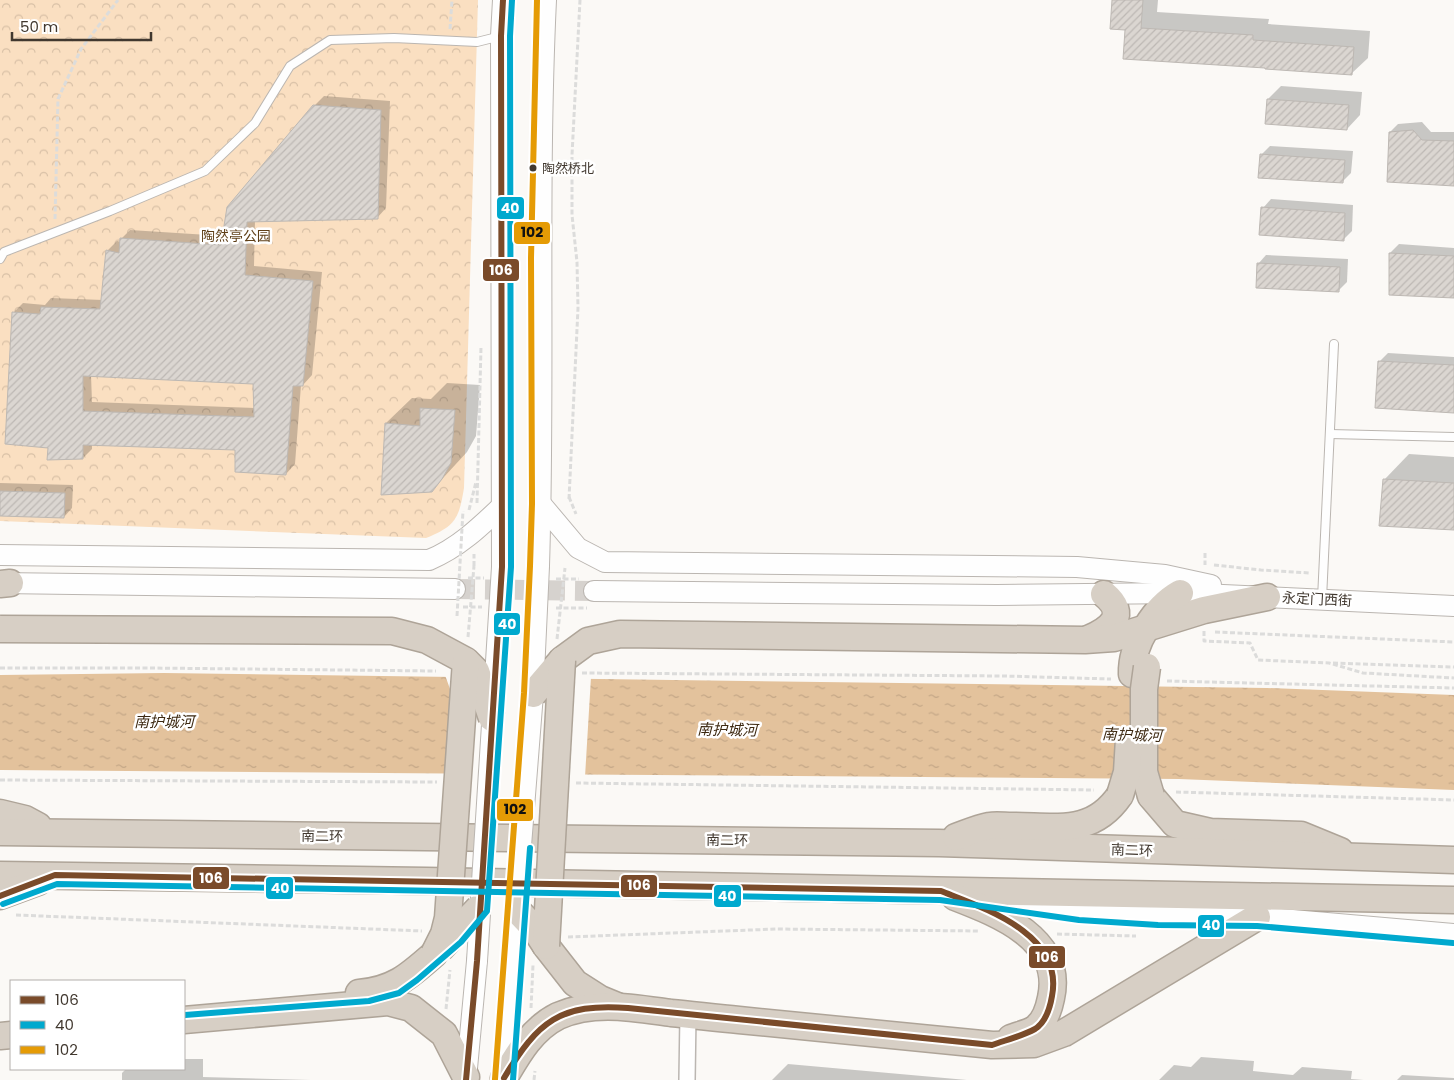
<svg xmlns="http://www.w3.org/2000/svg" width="1454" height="1080" font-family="Poppins,'Noto Sans SC',sans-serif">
<defs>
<pattern id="forest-crowns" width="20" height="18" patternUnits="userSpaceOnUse" patternTransform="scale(1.25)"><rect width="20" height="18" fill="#fadfc1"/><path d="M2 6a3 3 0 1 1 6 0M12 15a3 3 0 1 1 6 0" fill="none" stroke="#d8c0a6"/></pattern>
<pattern id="water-ripples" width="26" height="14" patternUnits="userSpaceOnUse" patternTransform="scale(1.25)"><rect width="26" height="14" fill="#e3c29c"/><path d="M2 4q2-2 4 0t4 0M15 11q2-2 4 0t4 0" fill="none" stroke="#c4a787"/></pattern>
<pattern id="building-hatch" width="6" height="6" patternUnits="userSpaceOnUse" patternTransform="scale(1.25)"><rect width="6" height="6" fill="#dbd6d1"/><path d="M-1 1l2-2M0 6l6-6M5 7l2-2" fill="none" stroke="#bdb8b4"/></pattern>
</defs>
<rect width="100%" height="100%" fill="#fbf9f6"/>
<path fill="url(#forest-crowns)" d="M 0,0 L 478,0 L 464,488 C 459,518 456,526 426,538 L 0,521 Z"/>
<path fill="url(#water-ripples)" d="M 164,673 L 1267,688 L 1454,695 L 1454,790 L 1179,779 L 0,770 L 0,675 Z"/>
<path fill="#fbf9f6" d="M 445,675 L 591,677 L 585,777 L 445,776 L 450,689 Z"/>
<g fill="#0003" fill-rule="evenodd">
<path d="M 1113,0 L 1158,0 L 1157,12 L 1269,19 L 1268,24 L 1370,31 L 1368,58 L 1351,74 L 1126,29 Z"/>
<path d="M 1281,86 L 1362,92 L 1360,115 L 1347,129 L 1268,99 Z"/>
<path d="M 324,96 L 390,101 L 386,208 L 377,218 L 255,220 L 254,266 L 322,272 L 312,375 L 303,385 L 301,385 L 295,464 L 286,474 L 236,449 L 92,444 L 92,449 L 83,458 L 13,313 L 23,303 L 45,305 L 51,298 L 103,300 L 108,250 L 117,241 L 121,242 L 121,239 L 130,230 L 224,236 L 314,106 ZM 91,375 L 255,382 L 255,408 L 92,402 Z"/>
<path d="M 1422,122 L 1431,132 L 1454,132 L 1454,185 L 1390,132 L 1398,124 Z"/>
<path d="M 1270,146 L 1353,151 L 1351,173 L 1342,182 L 1261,155 Z"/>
<path d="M 1271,199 L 1353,205 L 1352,231 L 1343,240 L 1263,208 Z"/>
<path d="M 1399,244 L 1454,248 L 1454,297 L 1390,253 Z"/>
<path d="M 1266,255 L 1348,259 L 1347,282 L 1338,291 L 1258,264 Z"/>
<path d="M 1388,353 L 1454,357 L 1454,411 L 1379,362 Z"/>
<path d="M 447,383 L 480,385 L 476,436 L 467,452 L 432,490 L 382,493 L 386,423 L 412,398 L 431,399 Z"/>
<path d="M 1409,454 L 1454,457 L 1454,528 L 1384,480 Z"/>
<path d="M 0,483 L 73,485 L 72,508 L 64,517 L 0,515 Z"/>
<path d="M 1201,1057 L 1254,1061 L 1253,1071 L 1293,1075 L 1302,1067 L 1352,1071 L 1351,1079 L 1364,1080 L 1159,1080 L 1174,1065 L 1191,1067 Z"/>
<path d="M 184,1059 L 203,1059 L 203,1077 L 311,1080 L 122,1080 L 122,1073 L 126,1069 L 184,1069 Z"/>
<path d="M 788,1064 L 967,1080 L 772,1080 Z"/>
<path d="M 1402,1075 L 1454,1078 L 1454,1080 L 1397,1080 Z"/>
</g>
<g fill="url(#building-hatch)" stroke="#bdb8b3" fill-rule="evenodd">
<path d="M 1112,0 L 1143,0 L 1141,28 L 1253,35 L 1253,40 L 1354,47 L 1352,75 L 1265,69 L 1265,68 L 1123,59 L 1125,30 L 1110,29 Z"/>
<path d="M 1267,99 L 1349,105 L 1347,130 L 1265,124 Z"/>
<path d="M 313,105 L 381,110 L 378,219 L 247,222 L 245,275 L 313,281 L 303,386 L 293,386 L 286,475 L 235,472 L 235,450 L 83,445 L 83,459 L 47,460 L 48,448 L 5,444 L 12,312 L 40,314 L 41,307 L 100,309 L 106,250 L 119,253 L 120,238 L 221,245 L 227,207 ZM 83,376 L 253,384 L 254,417 L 83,411 Z"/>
<path d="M 1413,130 L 1422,140 L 1454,141 L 1454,186 L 1387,182 L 1389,132 Z"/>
<path d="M 1260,154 L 1345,160 L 1343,183 L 1258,178 Z"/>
<path d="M 1261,207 L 1345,213 L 1344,241 L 1259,235 Z"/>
<path d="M 1389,253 L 1454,256 L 1454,298 L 1389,295 Z"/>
<path d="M 1257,263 L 1340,267 L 1339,292 L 1256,288 Z"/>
<path d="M 1378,361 L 1454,365 L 1454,413 L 1375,408 Z"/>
<path d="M 420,408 L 455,410 L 451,463 L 442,479 L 432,492 L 381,495 L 385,423 L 420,426 Z"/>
<path d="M 1383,479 L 1454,483 L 1454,530 L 1379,526 Z"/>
<path d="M 0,491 L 65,493 L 64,518 L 0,516 Z"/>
</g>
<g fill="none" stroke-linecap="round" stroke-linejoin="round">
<path stroke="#d6d2ce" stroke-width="20" stroke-dasharray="20 10" stroke-linecap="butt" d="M 455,589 L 594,591"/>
<g stroke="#bbb6b1" stroke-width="10">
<g id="lane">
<path d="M 0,259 L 4,252 L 110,211 L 205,171 L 255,123 L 290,66 L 330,40 L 394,38 L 477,42 L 501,36"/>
<path d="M 1330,434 L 1454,437"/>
<path d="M 1322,599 L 1334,344"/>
</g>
</g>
<g stroke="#bbb6b1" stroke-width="18">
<path id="street" d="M 687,1080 L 688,1015"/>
</g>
<g stroke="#bbb6b1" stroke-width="22">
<g id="secondary">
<path d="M 541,504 L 578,548 L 605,562 L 1077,567 L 1165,575 L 1211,585"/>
<path d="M 0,555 L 429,560 C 458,548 480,527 503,505"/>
<path d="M 539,566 C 545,377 537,189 546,0"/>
<path d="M 502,567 L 501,36 L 503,0"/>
<path d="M 0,583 L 455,589"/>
<path d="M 594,591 L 997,595 L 1180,593 L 1454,606"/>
<path d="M 1018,902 L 1080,911 L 1158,916 L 1257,917 L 1454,934"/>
<path d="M 504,1077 L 512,959"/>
<path d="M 466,1079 L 477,961"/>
</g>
</g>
<g stroke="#aea498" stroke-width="29">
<g id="highway">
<path d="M 0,584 L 10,583"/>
<path d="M 1088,639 C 1111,629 1129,615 1104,594"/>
<path d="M 562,660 L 588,641 L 620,634 L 1085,640 L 1114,638 L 1204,610 L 1267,597"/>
<path d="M 1132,674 C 1131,644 1155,607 1180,593"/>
<path d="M 1151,796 L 1175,824 L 1210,832 L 1301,835 L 1340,851"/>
<path d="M 0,813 L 25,819 L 38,826"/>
<path d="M 0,832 L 939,843 L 1454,860"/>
<path d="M 956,837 C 967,833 978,828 989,826 C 996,825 1005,826 1012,826 C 1056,826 1092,836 1120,795"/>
<path d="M 0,875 L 426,881 L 1454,900"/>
<path d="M 0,896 L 38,882"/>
<path d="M 955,897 C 999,914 1064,939 1051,998 C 1049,1008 1045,1021 1036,1028 C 1030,1033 1018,1035 1011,1038"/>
<path d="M 546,946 L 575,983 L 600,999 L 617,1006"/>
<path d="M 359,993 C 394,990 409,976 434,954"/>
<path d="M 184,1020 L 388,1002 L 411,1008 L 444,1034 L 466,1077"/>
<path d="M 0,1036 L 11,1035"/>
<path d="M 504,1078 C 518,1054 532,1029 558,1016 C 594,1000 634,1008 671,1013 C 693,1015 716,1018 739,1020 C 823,1028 907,1036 992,1045 L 1034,1044 L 1064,1033 L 1257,917"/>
</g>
</g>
<g stroke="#dcdcdb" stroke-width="3" stroke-dasharray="5 2.5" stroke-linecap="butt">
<path d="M 450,29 L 452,0"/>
<path d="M 55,219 L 58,99 L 81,49 L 118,0"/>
<path d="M 569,497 L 576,514"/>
<path d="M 569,499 L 578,308 L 577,262 L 572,215 L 572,155 L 580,0"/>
<path d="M 477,503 L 481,347"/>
<path d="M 469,510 L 476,482"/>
<path d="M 1205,553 L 1205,565"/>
<path d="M 1214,565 L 1261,570 L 1310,573"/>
<path d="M 474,566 L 474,554"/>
<path d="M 468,578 L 484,578"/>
<path d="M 556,579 L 579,579"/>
<path d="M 463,607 L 482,607"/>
<path d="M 556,608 L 587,608"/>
<path d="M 1204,631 L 1204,641 L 1250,643 L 1258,660 L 1329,663 L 1363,673 L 1454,678"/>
<path d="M 1215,632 L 1454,642"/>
<path d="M 1333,663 L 1454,667"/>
<path d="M 0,668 L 150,668 L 436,671"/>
<path d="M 582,673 L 1004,676 L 1111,679"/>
<path d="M 1167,681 L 1454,688"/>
<path d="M 0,780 L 437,782"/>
<path d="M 576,783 L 1094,790"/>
<path d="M 1176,792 L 1454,800"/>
<path d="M 16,915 L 422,931"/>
<path d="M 1057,934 L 1136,936"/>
<path d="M 568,937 L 777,929 L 979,931"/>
<path d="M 531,1008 L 533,965"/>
<path d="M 446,1009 L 450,970"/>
<path d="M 534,1080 L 535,1071"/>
</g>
<use href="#lane" stroke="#fefefe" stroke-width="8"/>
<use href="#street" stroke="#fefefe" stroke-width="15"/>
<use href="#secondary" stroke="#fefefe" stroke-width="20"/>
<use href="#highway" stroke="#d7cfc5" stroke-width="26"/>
<g stroke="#bbb6b1" stroke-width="22" stroke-linecap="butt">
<g id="secondary-bridge">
<path d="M 512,959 L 533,694 L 539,566"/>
<path d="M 477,961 L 502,567"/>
</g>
</g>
<g stroke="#aea498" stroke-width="29" stroke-linecap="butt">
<g id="highway-bridge">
<path d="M 0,629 L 392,631 L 427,640 L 466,661 L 476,671 L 492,718"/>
<path d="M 1147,667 L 1144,689 L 1144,772 L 1151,796"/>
<path d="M 533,694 L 562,660"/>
<path d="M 1120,795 L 1127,772 L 1129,739"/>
<path d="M 516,909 L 535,929 L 546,946"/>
<path d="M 546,946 L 562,660"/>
<path d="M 440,949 L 479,908"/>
<path d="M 434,954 L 444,934 L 448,918 L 466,661"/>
</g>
</g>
<g stroke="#dcdcdb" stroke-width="3" stroke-dasharray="5 2.5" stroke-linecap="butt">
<path d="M 457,616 L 463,511"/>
<path d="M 468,637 L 474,566"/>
<path d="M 557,639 L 565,568"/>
</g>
<use href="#secondary-bridge" stroke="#fefefe" stroke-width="20"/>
<use href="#highway-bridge" stroke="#d7cfc5" stroke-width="26"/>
<g stroke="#fff" stroke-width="10">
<g id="bus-1">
<path d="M 0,896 L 55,875 L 941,891 C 986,909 1064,934 1052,996 C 1050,1008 1046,1022 1035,1029 C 1022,1036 1006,1040 992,1045 L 628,1008 C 560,1003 538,1021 504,1078"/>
<path d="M 466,1080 L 477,961 L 502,567 L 501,36 L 503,0"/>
</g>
</g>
<g stroke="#fff" stroke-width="10">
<g id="bus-2">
<path d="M 3,904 L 57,884 L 940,900 L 1079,920 L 1158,925 L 1257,926 L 1453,943"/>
<path d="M 185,1015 L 369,1001 L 399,993 L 417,980 L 461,942 L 487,911 L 511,567 L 510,36 L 512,0"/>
<path d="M 513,1080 L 530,848"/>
</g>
</g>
<g stroke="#fff" stroke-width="10">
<path id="bus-3" d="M 495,1079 L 524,693 L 530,566 L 532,504 L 531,258 L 537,0"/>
</g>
<use href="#bus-1" stroke="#7a4b2a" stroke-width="6"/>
<use href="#bus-2" stroke="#00a9ce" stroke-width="6"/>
<use href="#bus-3" stroke="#e59b05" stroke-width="6"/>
</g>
<circle fill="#41382f" stroke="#fff" stroke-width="2" cx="533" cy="168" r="4.5"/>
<g text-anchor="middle" stroke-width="5" stroke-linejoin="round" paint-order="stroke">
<g font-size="13" fill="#41382f" stroke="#fff" text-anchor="start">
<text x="542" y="173">陶然桥北</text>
</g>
<g font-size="14" fill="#5f3f17" stroke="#fff">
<text x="236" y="241">陶然亭公园</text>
</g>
<g font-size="14" fill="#41382f" stroke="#fff">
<text transform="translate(1317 599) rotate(3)" y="5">永定门西街</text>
<text transform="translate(322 836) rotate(1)" y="5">南二环</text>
<text transform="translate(727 840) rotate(1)" y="5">南二环</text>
<text transform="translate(1132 850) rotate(2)" y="5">南二环</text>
</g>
<g font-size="15" font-style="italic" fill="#3d2911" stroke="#fff">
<text x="164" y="727">南护城河</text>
<text transform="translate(727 730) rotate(1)" y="5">南护城河</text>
<text transform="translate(1132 735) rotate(2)" y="5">南护城河</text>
</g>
</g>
<g stroke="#fff" stroke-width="2">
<rect x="496" y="196" width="29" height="24" rx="5" fill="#00a9ce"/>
<rect x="513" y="221" width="38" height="24" rx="5" fill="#e59b05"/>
<rect x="482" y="258" width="38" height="24" rx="5" fill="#7a4b2a"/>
<rect x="493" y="612" width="28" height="24" rx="5" fill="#00a9ce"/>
<rect x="496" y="798" width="38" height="24" rx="5" fill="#e59b05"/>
<rect x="192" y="866" width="38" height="24" rx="5" fill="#7a4b2a"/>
<rect x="620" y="874" width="38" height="24" rx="5" fill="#7a4b2a"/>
<rect x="265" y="876" width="29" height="24" rx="5" fill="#00a9ce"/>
<rect x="713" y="884" width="29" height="24" rx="5" fill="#00a9ce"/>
<rect x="1197" y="914" width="28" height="24" rx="5" fill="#00a9ce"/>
<rect x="1028" y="945" width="38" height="24" rx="5" fill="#7a4b2a"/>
</g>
<g font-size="14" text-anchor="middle" font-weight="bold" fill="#fff">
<text x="510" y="213">40</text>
<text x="501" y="275">106</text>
<text x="507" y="629">40</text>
<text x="211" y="883">106</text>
<text x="639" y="890">106</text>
<text x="280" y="893">40</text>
<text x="727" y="901">40</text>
<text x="1211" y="930">40</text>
<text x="1047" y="962">106</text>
</g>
<g font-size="14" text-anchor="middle" font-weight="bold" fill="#111">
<text x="532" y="237">102</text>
<text x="515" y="814">102</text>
</g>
<rect x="10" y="980" width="175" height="90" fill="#ffffff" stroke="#b3afac"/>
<rect x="20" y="996" width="25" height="8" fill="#7a4b2a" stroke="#b3afac"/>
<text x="55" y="1005" font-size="15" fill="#41382f">106</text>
<rect x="20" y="1021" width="25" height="8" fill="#00a9ce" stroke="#b3afac"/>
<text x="55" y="1030" font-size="15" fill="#41382f">40</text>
<rect x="20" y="1046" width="25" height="8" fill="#e59b05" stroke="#b3afac"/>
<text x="55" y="1055" font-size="15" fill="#41382f">102</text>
<path d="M12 32v8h139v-8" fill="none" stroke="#41382f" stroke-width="2.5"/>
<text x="20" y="32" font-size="15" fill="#41382f" stroke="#ffffff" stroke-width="4" paint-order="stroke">50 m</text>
</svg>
